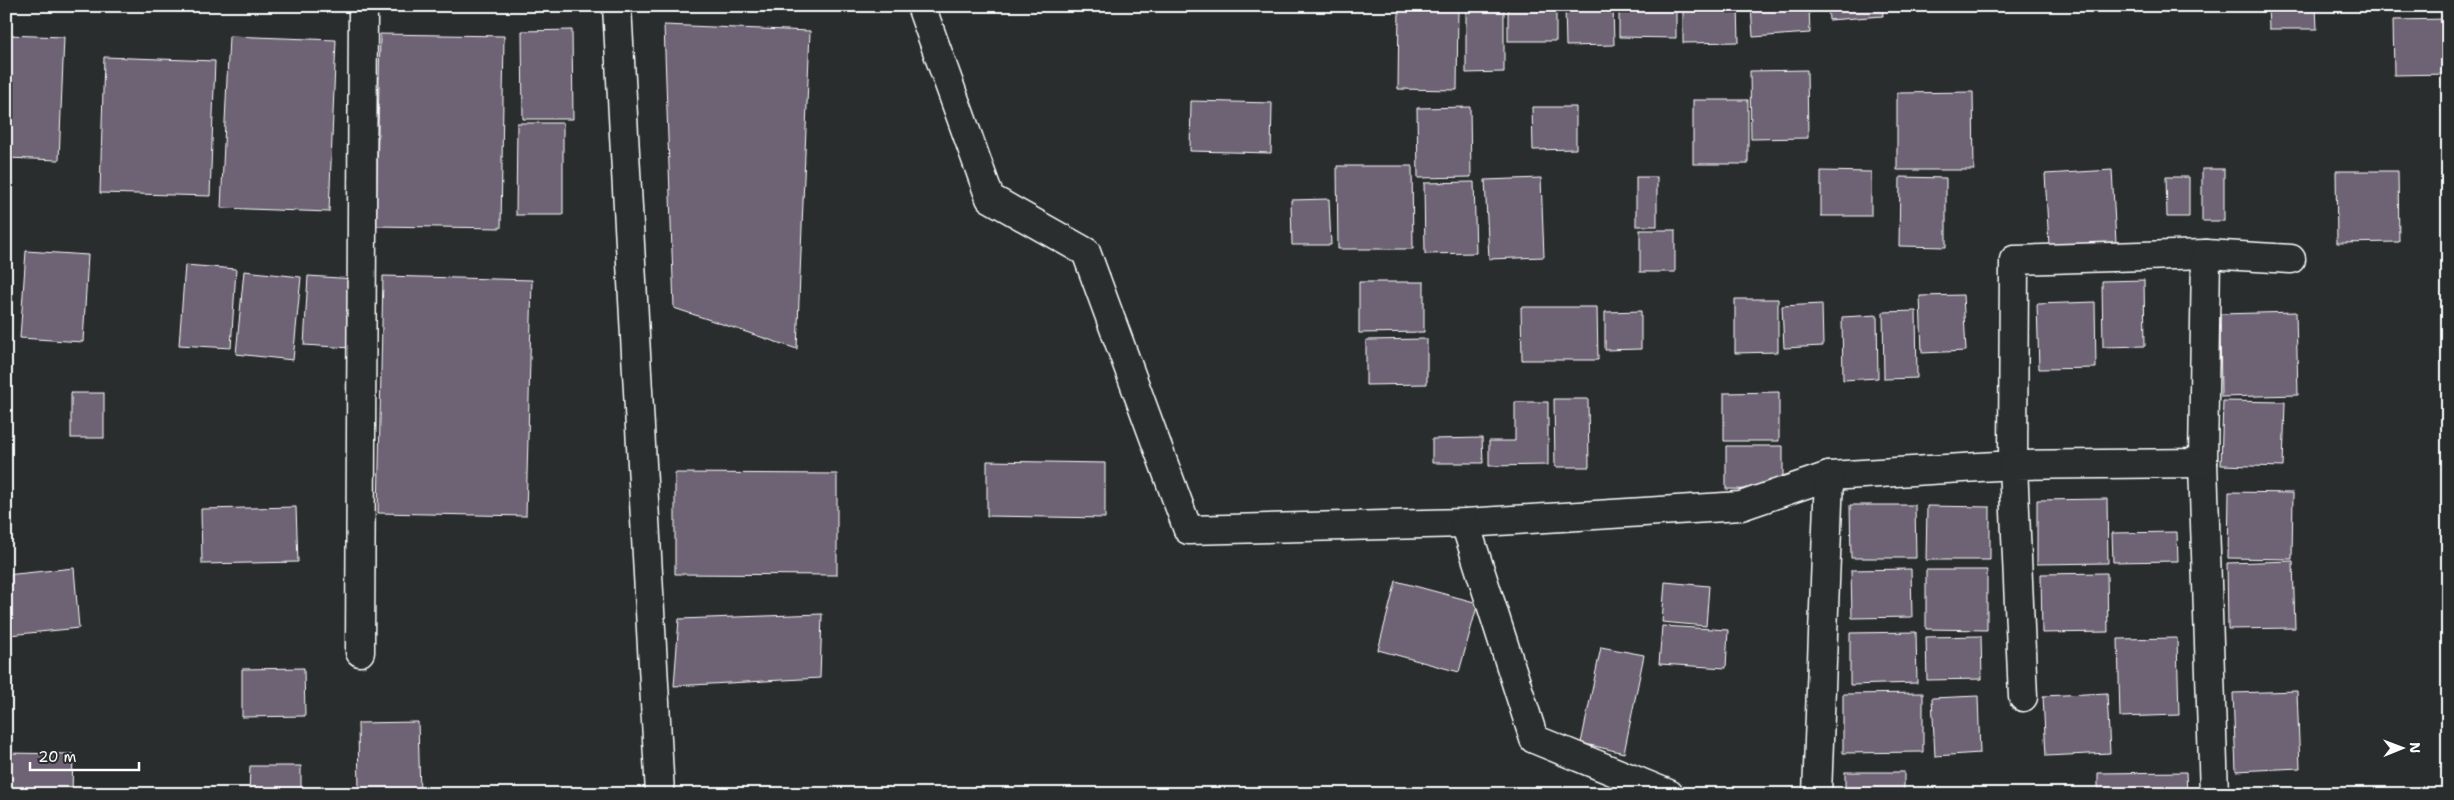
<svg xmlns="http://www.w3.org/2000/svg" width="2454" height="800" font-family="'Shantell Sans',sans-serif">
<rect width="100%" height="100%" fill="#2a2d2e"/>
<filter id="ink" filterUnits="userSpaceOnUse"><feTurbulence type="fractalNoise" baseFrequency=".02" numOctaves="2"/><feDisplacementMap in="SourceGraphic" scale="10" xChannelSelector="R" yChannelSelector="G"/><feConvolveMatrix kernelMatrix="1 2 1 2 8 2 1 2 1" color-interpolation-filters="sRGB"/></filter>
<g filter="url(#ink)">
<g fill="#6d6474" stroke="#fff">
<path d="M 1399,6 L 1458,6 L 1457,90 L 1398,89 Z"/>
<path d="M 1466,6 L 1504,6 L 1504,72 L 1466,73 Z"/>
<rect x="1508" y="6" width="48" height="35"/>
<path d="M 1565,6 L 1613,6 L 1614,45 L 1566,46 Z"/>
<path d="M 1619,6 L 1676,6 L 1676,38 L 1619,37 Z"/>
<path d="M 1683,6 L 1738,6 L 1739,42 L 1683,43 Z"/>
<path d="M 1751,6 L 1809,6 L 1810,33 L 1753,37 Z"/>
<path d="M 1828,6 L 1882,6 L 1883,16 L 1829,20 Z"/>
<path d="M 2268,6 L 2316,6 L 2317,29 L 2269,29 Z"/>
<path d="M 2448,19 L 2448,74 L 2394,75 L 2393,20 Z"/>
<path d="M 664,25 L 810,31 L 797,349 L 674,308 Z"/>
<path d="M 572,30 L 573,119 L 523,119 L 522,31 Z"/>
<path d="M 380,34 L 504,36 L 501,228 L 376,226 Z"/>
<path d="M 6,35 L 64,37 L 59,160 L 6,158 Z"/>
<path d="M 229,36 L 336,40 L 329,212 L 221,208 Z"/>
<path d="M 104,57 L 215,61 L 210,196 L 100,193 Z"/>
<path d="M 1807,70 L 1808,138 L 1751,139 L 1750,71 Z"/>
<path d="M 1973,92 L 1974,170 L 1897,170 L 1897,93 Z"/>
<rect x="1693" y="100" width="55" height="64"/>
<path d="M 1191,101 L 1272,103 L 1271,153 L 1190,151 Z"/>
<path d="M 1470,107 L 1471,177 L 1418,178 L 1417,108 Z"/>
<path d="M 1532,107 L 1576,107 L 1576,149 L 1533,150 Z"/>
<path d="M 517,123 L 563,123 L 563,215 L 516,215 Z"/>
<path d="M 1337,166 L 1412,166 L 1413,249 L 1338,249 Z"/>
<rect x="2202" y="169" width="22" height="52"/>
<path d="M 2112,170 L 2116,242 L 2049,246 L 2045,174 Z"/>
<path d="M 1821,171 L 1871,172 L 1871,216 L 1821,216 Z"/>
<path d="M 2336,171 L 2398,171 L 2399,242 L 2337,243 Z"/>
<rect x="1636" y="177" width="21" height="49"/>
<path d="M 1900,177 L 1946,178 L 1946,247 L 1899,246 Z"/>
<path d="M 2166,177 L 2189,177 L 2189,217 L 2167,217 Z"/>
<path d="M 1541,178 L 1544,257 L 1489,259 L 1485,180 Z"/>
<path d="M 1474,182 L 1476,253 L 1425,254 L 1424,183 Z"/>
<path d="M 1329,199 L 1331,245 L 1292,245 L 1291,200 Z"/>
<rect x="1640" y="230" width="35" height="42"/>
<path d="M 26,251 L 88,255 L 83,342 L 20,338 Z"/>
<path d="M 185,265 L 236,269 L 231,348 L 179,345 Z"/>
<path d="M 244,271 L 301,277 L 293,360 L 236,354 Z"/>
<path d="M 308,276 L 355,279 L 351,348 L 304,345 Z"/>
<path d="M 383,276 L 532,280 L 526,516 L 378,513 Z"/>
<path d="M 2144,280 L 2145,346 L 2103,347 L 2102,281 Z"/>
<path d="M 1359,282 L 1424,282 L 1424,332 L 1359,333 Z"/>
<path d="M 1963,295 L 1966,351 L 1922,353 L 1920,296 Z"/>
<path d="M 1735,299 L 1778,299 L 1778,352 L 1735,353 Z"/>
<path d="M 2095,302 L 2096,368 L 2039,369 L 2037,304 Z"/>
<path d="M 1822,304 L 1823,346 L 1784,348 L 1782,306 Z"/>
<path d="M 1521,307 L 1597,307 L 1598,360 L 1522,360 Z"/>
<path d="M 1641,311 L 1641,349 L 1605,350 L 1605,312 Z"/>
<path d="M 1916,311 L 1917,378 L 1884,379 L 1883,312 Z"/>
<path d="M 2296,312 L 2298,395 L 2221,397 L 2220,314 Z"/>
<path d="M 1877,315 L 1878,378 L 1843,380 L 1842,317 Z"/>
<path d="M 1427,339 L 1427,384 L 1366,385 L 1366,340 Z"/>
<path d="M 1779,392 L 1779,441 L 1724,441 L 1724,393 Z"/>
<rect x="71" y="393" width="33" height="45"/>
<path d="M 1554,399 L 1588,399 L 1589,467 L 1555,467 Z"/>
<path d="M 2223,401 L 2285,402 L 2283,467 L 2221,465 Z"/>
<path d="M 1515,402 L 1548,402 L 1548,465 L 1489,466 L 1489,441 L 1515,441 Z"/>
<path d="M 1482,438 L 1483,463 L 1432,463 L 1432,439 Z"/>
<path d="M 1726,446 L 1783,446 L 1783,490 L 1726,489 Z"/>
<path d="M 987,461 L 1105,463 L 1105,518 L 987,516 Z"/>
<path d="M 675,473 L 837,474 L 837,575 L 675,574 Z"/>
<path d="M 2229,492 L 2293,493 L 2292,559 L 2228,558 Z"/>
<path d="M 2107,499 L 2108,563 L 2037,564 L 2037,500 Z"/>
<path d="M 1850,505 L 1915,505 L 1916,558 L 1851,558 Z"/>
<path d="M 1927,506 L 1990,507 L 1990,560 L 1926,560 Z"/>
<path d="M 296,507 L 298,562 L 202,564 L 201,509 Z"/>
<path d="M 2177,532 L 2178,561 L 2113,562 L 2112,533 Z"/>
<path d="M 2293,561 L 2295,628 L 2228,629 L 2227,563 Z"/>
<path d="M 74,568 L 79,628 L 9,635 L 6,575 Z"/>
<path d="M 1911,569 L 1912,617 L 1852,618 L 1851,570 Z"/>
<path d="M 1926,570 L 1987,570 L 1987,630 L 1926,629 Z"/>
<path d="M 2107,573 L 2108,632 L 2042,633 L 2041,574 Z"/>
<path d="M 1396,581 L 1478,603 L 1459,672 L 1378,650 Z"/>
<path d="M 1665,582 L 1709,586 L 1706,626 L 1662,622 Z"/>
<path d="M 822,614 L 820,678 L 674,686 L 679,619 Z"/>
<path d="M 1662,626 L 1728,630 L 1726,668 L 1659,664 Z"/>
<path d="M 1916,632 L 1917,683 L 1850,685 L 1850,633 Z"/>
<path d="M 1981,636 L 1982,679 L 1927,680 L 1926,637 Z"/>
<path d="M 2177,638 L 2179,715 L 2120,717 L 2118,639 Z"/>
<path d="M 1601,647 L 1644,655 L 1624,753 L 1581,743 Z"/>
<path d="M 304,668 L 305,716 L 242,717 L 242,669 Z"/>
<path d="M 2297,691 L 2300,768 L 2236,771 L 2233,693 Z"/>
<path d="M 1923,693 L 1923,752 L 1843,753 L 1843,694 Z"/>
<path d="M 2107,693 L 2110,753 L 2046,756 L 2043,696 Z"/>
<path d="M 1978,696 L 1980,753 L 1935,756 L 1932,698 Z"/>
<path d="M 418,722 L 420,794 L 359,794 L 358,723 Z"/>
<path d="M 6,753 L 73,754 L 72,794 L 6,794 Z"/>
<path d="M 250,766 L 301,766 L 301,794 L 249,794 Z"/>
<rect x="1845" y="772" width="59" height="22"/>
<path d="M 2186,772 L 2187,794 L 2098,794 L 2098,773 Z"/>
<path d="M 1582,790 L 1597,794 L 1580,794 Z"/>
</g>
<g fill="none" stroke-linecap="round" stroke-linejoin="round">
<g stroke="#fff" stroke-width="31">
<g id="minor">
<path d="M 617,6 L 660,794"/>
<path d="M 921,6 L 990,198 L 1086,252 L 1188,530 L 1465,523 L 1741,506 L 1829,476 L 2013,465 L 2014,260 L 2206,254 L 2291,259"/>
<path d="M 2206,254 L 2203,463 L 2214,794"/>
<path d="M 1465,523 L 1534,739 L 1669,794"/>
<path d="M 360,652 L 363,6"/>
<path d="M 2023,697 L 2013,465 L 2203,463"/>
<path d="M 1817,794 L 1829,476"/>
</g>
</g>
<use href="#minor" stroke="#2a2d2e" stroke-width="28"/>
</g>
</g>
<rect width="2454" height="800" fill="none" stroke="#2a2d2e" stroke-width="25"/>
<rect x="12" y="12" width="2429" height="775" fill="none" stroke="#fff" stroke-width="2" filter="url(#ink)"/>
<g transform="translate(2402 748) rotate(89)" stroke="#2a2d2e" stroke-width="4" paint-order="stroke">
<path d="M0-4L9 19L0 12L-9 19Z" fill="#ffffff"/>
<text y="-8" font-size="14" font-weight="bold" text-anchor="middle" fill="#ffffff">N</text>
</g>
<path d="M30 762v8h109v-8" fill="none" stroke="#ffffff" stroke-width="2.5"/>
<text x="38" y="762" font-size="15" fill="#ffffff" stroke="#2a2d2e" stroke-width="4" paint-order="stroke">20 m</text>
</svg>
